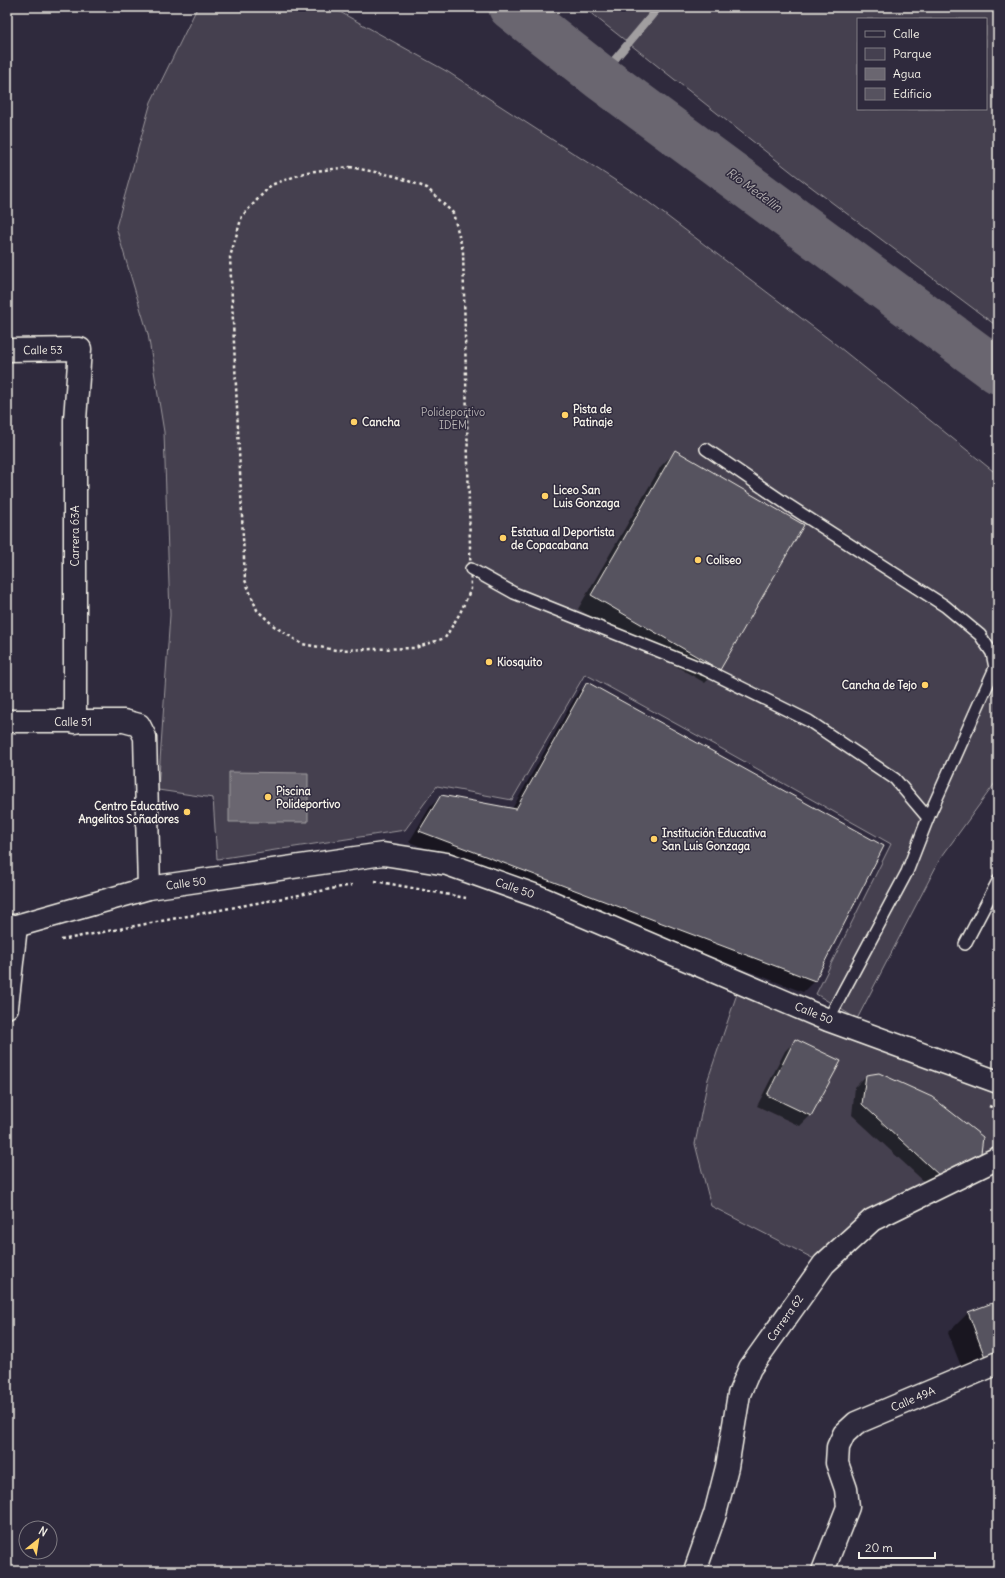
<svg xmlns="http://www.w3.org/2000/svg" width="1005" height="1578" font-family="Delius,sans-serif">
<rect width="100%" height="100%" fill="#2f2a3d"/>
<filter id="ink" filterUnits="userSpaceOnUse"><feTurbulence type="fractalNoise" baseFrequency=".025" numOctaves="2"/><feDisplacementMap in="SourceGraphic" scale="8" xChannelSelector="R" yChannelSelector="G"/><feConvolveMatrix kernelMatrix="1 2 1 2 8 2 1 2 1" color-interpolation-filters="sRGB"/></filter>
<g filter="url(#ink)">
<g fill="#454050" stroke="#9c989c" fill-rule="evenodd">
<path d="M 202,7 L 331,7 L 448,72 L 647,201 L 834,343 L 998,475 L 998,779 L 940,859 L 857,1019 L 816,994 L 891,844 L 722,749 L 585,674 L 512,800 L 437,786 L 405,830 L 217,859 L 213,798 L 158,790 L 170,615 L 164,432 L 148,334 L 116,227 L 151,102 L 197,8 Z"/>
<path d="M 583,7 L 998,7 L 998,327 L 794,174 ZM 858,19 L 986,19 L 986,109 L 858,109 Z"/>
<path d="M 742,979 L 998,1081 L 998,1158 L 872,1220 L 824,1264 L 711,1206 L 695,1144 L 708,1079 Z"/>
</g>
<path fill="#6a6670" stroke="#a19ea0" d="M 229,772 L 308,773 L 308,822 L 229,822 Z"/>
<g fill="#0007">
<path d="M 675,452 L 719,669 L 705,683 L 578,609 L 661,466 Z"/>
<path d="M 587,683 L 882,847 L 814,981 L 803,992 L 409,842 L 430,807 L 441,796 L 512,809 L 577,694 Z"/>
<path d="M 796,1040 L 811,1115 L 800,1126 L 757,1106 L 785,1051 Z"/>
<path d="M 866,1076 L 968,1171 L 929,1186 L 852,1115 L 855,1087 Z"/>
<path d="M 998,1302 L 998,1367 L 966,1379 L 948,1333 L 968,1313 Z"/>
</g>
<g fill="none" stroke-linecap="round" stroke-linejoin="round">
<path stroke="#a19ea0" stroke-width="8" d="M 600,77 L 659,7"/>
<path stroke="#6a6670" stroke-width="46" d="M 511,7 L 600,77 L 998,371"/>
</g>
<g fill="#56525f" stroke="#f4f1e8">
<path d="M 675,450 L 804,525 L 720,670 L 591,595 Z"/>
<path d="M 587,682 L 884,846 L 815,981 L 419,831 L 441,795 L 516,809 Z"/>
<path d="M 795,1039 L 841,1061 L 811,1116 L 767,1095 Z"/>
<path d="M 879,1073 L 932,1097 L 983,1137 L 980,1161 L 940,1176 L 862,1104 L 866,1075 Z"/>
<path d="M 998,1301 L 998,1355 L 986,1360 L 968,1312 Z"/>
</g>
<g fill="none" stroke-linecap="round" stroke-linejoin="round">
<g stroke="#f4f1e8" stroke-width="14">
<g id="service">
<path d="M 706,449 L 788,505 L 945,606 L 980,635 L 992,653 L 995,668 L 928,818"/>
<path d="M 471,569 L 514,593 L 706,670 L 809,721 L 895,779 L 928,818 L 907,872 L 828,1020"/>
<path d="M 965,944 L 998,881"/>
</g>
</g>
<g stroke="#f4f1e8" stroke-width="25">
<g id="minor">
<path d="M 7,350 L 80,349 L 75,420 L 75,722"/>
<path d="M 7,721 L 124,721 L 139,725 L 145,737 L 149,888"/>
<path d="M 7,1007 L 16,926"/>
<path d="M 695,1571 L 715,1514 L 727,1467 L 739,1394 L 750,1368 L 824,1264 L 872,1220 L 998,1158"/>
<path d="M 823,1571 L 848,1507 L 846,1489 L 837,1463 L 838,1447 L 844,1434 L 856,1423 L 998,1363"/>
</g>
</g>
<g stroke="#f4f1e8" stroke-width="25">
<path id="secondary" d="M 7,926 L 16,926 L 149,888 L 383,854 L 447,864 L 537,896 L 828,1020 L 998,1082"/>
</g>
<g stroke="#f4f1e8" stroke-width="2.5" stroke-dasharray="3 3" stroke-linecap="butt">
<path d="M 350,167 L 395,176 L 427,188 L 453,213 L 463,251 L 471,589 L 460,613 L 445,638 L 415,648 L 336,650 L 302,644 L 274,626 L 257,610 L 245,580 L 230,257 L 242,216 L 271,185 L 307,172 Z"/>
<path d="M 375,881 L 466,898"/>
<path d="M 61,940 L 352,885"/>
<path d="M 989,1106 L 998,1110"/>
</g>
<use href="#service" stroke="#2f2a3d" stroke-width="11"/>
<use href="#minor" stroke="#2f2a3d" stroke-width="22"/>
<use href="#secondary" stroke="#2f2a3d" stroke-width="22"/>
</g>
</g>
<g fill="#ffd166" stroke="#2f2a3d" stroke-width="1.5">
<circle cx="565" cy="415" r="4"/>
<circle cx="354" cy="422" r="4"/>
<circle cx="545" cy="496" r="4"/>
<circle cx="503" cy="538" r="4"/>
<circle cx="698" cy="560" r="4"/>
<circle cx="489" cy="662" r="4"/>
<circle cx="925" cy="685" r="4"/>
<circle cx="268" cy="797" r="4"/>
<circle cx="187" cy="812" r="4"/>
<circle cx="654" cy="839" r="4"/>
</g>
<g text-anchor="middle" stroke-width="3" stroke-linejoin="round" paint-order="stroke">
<g font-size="11" fill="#f4f1e8" stroke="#2f2a3d">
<text transform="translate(43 350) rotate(-1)" y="4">Calle 53</text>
<text transform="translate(75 536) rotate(-90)" y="4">Carrera 63A</text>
<text x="73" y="726">Calle 51</text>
<text transform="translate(186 883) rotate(-8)" y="4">Calle 50</text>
<text transform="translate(515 888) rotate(19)" y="4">Calle 50</text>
<text transform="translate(814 1013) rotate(22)" y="4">Calle 50</text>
<text transform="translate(785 1318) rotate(-55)" y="4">Carrera 62</text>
<text transform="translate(913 1399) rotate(-23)" y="4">Calle 49A</text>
</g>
<g font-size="11" font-weight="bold" fill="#f4f1e8" stroke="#2f2a3d" text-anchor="start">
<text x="573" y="413">Pista de<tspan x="573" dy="13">Patinaje</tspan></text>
<text x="362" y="426">Cancha</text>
<text x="553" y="494">Liceo San<tspan x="553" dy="13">Luis Gonzaga</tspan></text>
<text x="511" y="536">Estatua al Deportista<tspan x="511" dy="13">de Copacabana</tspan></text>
<text x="706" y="564">Coliseo</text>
<text x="497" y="666">Kiosquito</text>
<text x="917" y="689" text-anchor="end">Cancha de Tejo</text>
<text x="276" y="795">Piscina<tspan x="276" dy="13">Polideportivo</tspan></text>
<text x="179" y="810" text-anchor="end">Centro Educativo<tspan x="179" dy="13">Angelitos Soñadores</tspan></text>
<text x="662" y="837">Institución Educativa<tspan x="662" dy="13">San Luis Gonzaga</tspan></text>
</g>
<g font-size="11" fill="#b7b3b3" stroke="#2f2a3d">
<text x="453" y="416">Polideportivo<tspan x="453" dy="13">IDEM</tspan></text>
</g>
<g font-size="12" font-style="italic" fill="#b6b2b2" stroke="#2f2a3d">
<text transform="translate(754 190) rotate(36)" y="4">Río Medellín</text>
</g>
</g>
<rect width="1005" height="1578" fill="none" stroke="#2f2a3d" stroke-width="24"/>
<rect x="12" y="12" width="981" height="1554" fill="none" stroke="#f4f1e8" stroke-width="1.5" filter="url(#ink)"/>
<rect x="857" y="18" width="130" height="92" fill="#2f2a3d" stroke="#7e7a81"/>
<rect x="865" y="31" width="20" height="6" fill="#2f2a3d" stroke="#7e7a81"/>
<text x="893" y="38" font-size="12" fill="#f4f1e8">Calle</text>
<rect x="865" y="48" width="20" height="12" fill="#454050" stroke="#7e7a81"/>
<text x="893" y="58" font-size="12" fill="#f4f1e8">Parque</text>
<rect x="865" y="68" width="20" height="12" fill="#6a6670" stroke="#7e7a81"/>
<text x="893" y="78" font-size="12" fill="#f4f1e8">Agua</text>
<rect x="865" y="88" width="20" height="12" fill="#56525f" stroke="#7e7a81"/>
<text x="893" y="98" font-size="12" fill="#f4f1e8">Edificio</text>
<g transform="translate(38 1540) rotate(30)"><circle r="19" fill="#2f2a3d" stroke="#7e7a81"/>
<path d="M0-3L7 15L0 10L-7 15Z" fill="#ffd166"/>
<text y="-6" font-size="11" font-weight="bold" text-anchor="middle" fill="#f4f1e8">N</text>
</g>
<path d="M859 1552v6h76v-6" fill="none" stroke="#f4f1e8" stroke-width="2"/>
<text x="865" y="1552" font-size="12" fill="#f4f1e8" stroke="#2f2a3d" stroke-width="3" paint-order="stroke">20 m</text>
</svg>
